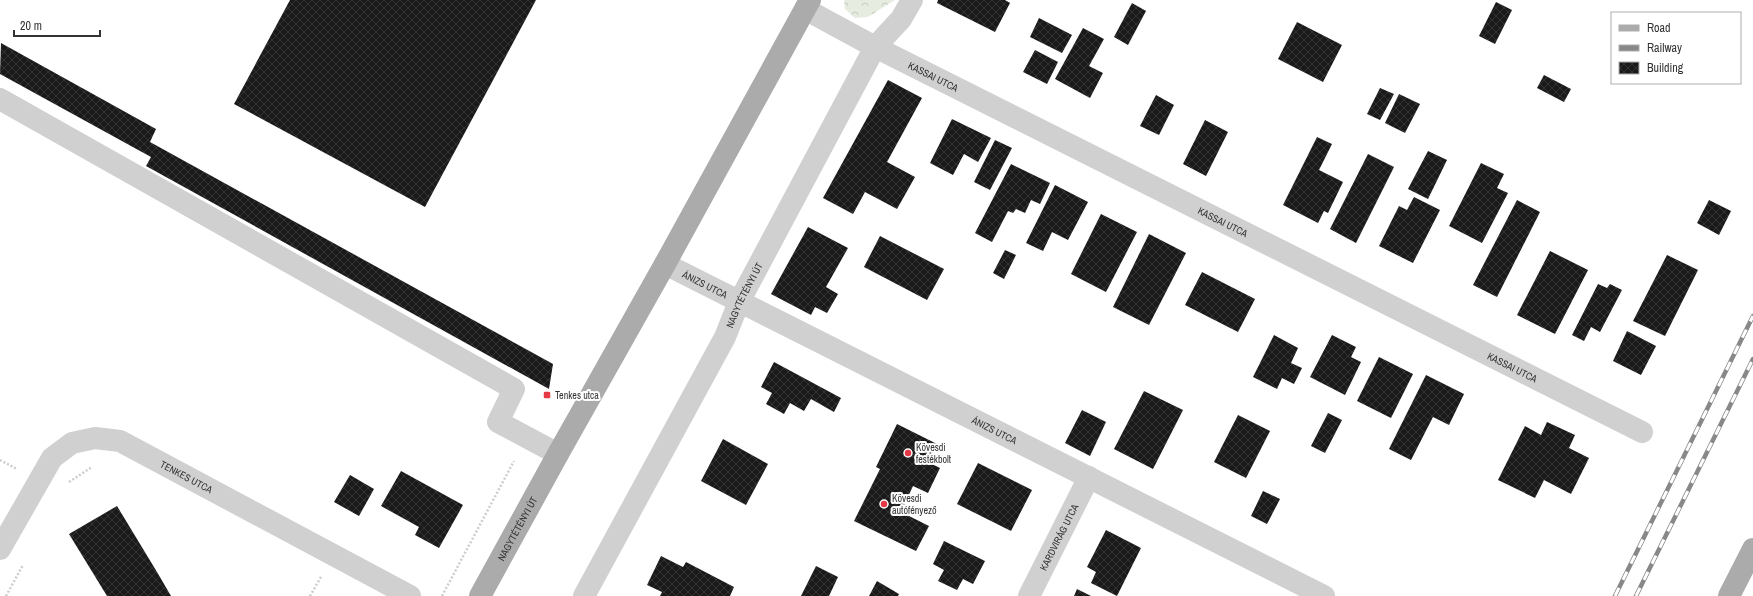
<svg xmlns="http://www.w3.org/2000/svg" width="1753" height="596" font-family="'Archivo Narrow',sans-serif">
<defs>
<pattern id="forest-crowns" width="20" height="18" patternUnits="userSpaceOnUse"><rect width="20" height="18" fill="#e6ecdf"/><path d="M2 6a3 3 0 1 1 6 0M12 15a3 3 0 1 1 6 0" fill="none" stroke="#c6cbc0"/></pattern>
<pattern id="building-cross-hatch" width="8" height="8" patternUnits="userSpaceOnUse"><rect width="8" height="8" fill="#1a1a1a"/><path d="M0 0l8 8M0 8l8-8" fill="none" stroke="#333"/></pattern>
</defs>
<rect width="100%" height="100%" fill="#fff"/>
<path fill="url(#forest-crowns)" d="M 844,0 L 895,0 L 868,17 L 855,18 L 845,9 Z"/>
<g fill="url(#building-cross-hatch)">
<path d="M 290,0 L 536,0 L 425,207 L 234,104 Z"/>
<path d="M 938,0 L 1005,0 L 1010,3 L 995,32 L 937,3 Z"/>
<path d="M 1496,2 L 1512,10 L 1495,44 L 1479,36 Z"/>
<path d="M 1132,3 L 1146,11 L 1128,45 L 1114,37 Z"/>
<path d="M 1039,18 L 1072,35 L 1062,53 L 1030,37 Z"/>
<path d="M 1297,22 L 1342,45 L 1323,82 L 1278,59 Z"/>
<path d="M 1083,28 L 1104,39 L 1089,66 L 1103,73 L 1090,98 L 1055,79 Z"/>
<path d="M 1,43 L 156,129 L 150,142 L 553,364 L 549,389 L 146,166 L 151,157 L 0,74 Z"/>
<path d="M 1035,50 L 1058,62 L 1047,84 L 1023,72 Z"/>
<path d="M 1544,75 L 1571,89 L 1564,102 L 1537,88 Z"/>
<path d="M 888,80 L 922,98 L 887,162 L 915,177 L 897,209 L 865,192 L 853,214 L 823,198 Z"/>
<path d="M 1380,88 L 1394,94 L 1380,120 L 1367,114 Z"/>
<path d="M 1399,94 L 1420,104 L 1405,133 L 1385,123 Z"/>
<path d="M 1156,95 L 1174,105 L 1159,135 L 1140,126 Z"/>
<path d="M 952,119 L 991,138 L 978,162 L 964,154 L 953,175 L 930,163 Z"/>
<path d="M 1205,120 L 1228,132 L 1206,176 L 1183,164 Z"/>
<path d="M 1317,137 L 1332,144 L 1319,170 L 1343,182 L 1328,213 L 1324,211 L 1318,223 L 1283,205 Z"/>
<path d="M 995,140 L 1012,148 L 990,190 L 974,182 Z"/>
<path d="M 1428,151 L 1447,160 L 1428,199 L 1408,189 Z"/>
<path d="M 1368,154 L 1394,167 L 1356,243 L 1330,229 Z"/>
<path d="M 1481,163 L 1504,174 L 1497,188 L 1508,193 L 1482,243 L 1449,226 Z"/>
<path d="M 1011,164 L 1050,183 L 1040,204 L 1031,200 L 1025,213 L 1016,209 L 1013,213 L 1008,211 L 992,242 L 975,233 Z"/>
<path d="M 1055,185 L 1088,202 L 1068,240 L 1052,232 L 1043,251 L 1026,243 Z"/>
<path d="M 1414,197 L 1440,210 L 1413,263 L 1379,246 L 1399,206 L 1407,210 Z"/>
<path d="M 1517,200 L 1540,212 L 1497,297 L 1473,285 Z"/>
<path d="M 1709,200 L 1731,211 L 1719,235 L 1697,223 Z"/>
<path d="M 1101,214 L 1137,232 L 1106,292 L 1071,274 Z"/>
<path d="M 808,227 L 848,248 L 826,287 L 838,294 L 827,313 L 815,307 L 811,315 L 771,294 Z"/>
<path d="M 1149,234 L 1186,253 L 1149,325 L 1113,307 Z"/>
<path d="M 880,236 L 944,269 L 927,300 L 864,267 Z"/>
<path d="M 1005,250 L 1016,255 L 1004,279 L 993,273 Z"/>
<path d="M 1550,251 L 1588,270 L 1555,334 L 1517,315 Z"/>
<path d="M 1667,255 L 1698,270 L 1665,336 L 1633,321 Z"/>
<path d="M 1202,272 L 1255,299 L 1238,332 L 1185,305 Z"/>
<path d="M 1598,284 L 1607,288 L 1610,284 L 1622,290 L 1600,332 L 1591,327 L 1584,341 L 1572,335 Z"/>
<path d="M 1627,331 L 1656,346 L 1641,375 L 1613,361 Z"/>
<path d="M 1274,335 L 1298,348 L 1291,363 L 1302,368 L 1294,384 L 1282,378 L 1277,389 L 1253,377 Z"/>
<path d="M 1332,335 L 1356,347 L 1351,357 L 1361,362 L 1345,395 L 1310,377 Z"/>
<path d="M 1379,357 L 1413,374 L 1391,418 L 1357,401 Z"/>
<path d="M 774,362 L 841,398 L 834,412 L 811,399 L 804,411 L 790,403 L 784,414 L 766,404 L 772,393 L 761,387 Z"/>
<path d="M 1426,375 L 1464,394 L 1449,425 L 1433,417 L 1411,460 L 1389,449 Z"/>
<path d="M 1144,391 L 1183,410 L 1153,469 L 1114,449 Z"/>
<path d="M 1082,410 L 1106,422 L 1090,456 L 1065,443 Z"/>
<path d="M 1328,413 L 1342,420 L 1325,453 L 1311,446 Z"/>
<path d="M 1238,415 L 1270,431 L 1246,478 L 1214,462 Z"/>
<path d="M 1547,422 L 1575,435 L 1569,448 L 1589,458 L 1571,494 L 1544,480 L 1535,498 L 1498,480 L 1525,426 L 1541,435 Z"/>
<path d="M 897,424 L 937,444 L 928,462 L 940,468 L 928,493 L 913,486 L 901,512 L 929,526 L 916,551 L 854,521 L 880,469 L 876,467 Z"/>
<path d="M 723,439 L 768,464 L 746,505 L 701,481 Z"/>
<path d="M 978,463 L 1032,490 L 1011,531 L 957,504 Z"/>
<path d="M 401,471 L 463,505 L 439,548 L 415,535 L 419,527 L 381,506 Z"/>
<path d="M 350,475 L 374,489 L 359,516 L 334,502 Z"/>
<path d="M 1263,491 L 1280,499 L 1267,524 L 1251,516 Z"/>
<path d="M 117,506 L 157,572 L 171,596 L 107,596 L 69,534 Z"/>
<path d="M 1106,530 L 1141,548 L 1117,596 L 1091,583 L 1096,572 L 1087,567 Z"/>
<path d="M 944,541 L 985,561 L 973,584 L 963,579 L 957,590 L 938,581 L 944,570 L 933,564 Z"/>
<path d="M 661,556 L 683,567 L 686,562 L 734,587 L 730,596 L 660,596 L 662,592 L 647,585 Z"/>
<path d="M 816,566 L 838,577 L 829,596 L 801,596 Z"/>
<path d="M 877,581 L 899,594 L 898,596 L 869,596 Z"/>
<path d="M 1077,589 L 1091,596 L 1074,596 Z"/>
</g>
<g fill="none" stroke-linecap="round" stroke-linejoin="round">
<g stroke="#cdcdcd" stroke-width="2.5" stroke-dasharray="2 2" stroke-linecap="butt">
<path d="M 0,460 L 17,469"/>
<path d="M 69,482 L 92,467"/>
<path d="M 6,596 L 23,565"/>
<path d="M 310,596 L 321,577"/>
<path d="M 442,596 L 514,461"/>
</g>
<g stroke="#d0d0d0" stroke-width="22">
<path id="s1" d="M 805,9 L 875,47 L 1642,432"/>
<path d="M 0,99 L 514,389 L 498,422 L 558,454"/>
<path id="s2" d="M 665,264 L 1324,596"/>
<path id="s3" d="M 0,549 L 52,458 L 72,443 L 95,438 L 120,441 L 410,596"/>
<path id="s4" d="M 584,596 L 725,337 L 739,302 L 875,47 L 901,19 L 912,0"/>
<path id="s5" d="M 1029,596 L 1089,477"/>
</g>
<g stroke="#ababab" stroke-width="22">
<path id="s6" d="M 480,596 L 558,454 L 665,264 L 810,0"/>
<path d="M 1729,596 L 1753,549"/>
</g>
<g stroke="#888" stroke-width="4.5">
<g id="rail">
<path d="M 1615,596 L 1753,316"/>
<path d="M 1636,596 L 1753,359"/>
</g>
</g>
<use href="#rail" stroke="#fff" stroke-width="3" stroke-dasharray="9" stroke-linecap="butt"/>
</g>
<g fill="#e63946" stroke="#fff" stroke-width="1.5">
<rect x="543" y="391" width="8" height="8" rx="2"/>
<circle cx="908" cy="453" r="4"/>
<circle cx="884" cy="504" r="4"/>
</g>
<g text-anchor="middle" stroke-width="4" stroke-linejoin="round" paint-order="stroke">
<g font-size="10" fill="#333" stroke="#fff">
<text dy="4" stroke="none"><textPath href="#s1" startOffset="145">KASSAI UTCA</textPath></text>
<text dy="4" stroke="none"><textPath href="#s1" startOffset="469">KASSAI UTCA</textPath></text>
<text dy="4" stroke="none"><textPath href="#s2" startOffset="45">ÁNIZS UTCA</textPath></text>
<text dy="4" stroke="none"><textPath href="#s4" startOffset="341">NAGYTÉTÉNYI ÚT</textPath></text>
<text dy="4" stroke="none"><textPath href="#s1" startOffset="793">KASSAI UTCA</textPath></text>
<text dy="4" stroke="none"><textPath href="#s2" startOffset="369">ÁNIZS UTCA</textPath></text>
<text dy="4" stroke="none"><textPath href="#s3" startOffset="254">TENKES UTCA</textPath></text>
<text dy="4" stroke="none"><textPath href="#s6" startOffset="77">NAGYTÉTÉNYI ÚT</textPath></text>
<text dy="4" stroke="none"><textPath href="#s5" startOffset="66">KARDVIRÁG UTCA</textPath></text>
</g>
<g font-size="10" fill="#333" stroke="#fff" text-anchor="start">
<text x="555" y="399">Tenkes utca</text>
<text x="916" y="451">Kövesdi<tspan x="916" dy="12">festékbolt</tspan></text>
<text x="892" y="502">Kövesdi<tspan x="892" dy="12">autófényező</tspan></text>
</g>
</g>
<rect x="1611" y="12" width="130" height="72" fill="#ffffff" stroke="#adadad"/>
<rect x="1619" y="25" width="20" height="6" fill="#ababab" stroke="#adadad"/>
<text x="1647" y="32" font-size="12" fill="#333333">Road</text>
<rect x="1619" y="45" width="20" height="6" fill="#888888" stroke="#adadad"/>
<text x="1647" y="52" font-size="12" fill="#333333">Railway</text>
<rect x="1619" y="62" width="20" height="12" fill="url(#building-cross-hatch)" stroke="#adadad"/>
<text x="1647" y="72" font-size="12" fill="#333333">Building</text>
<path d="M14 30v6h86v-6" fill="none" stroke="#333333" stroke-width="2"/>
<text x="20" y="30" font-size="12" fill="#333333" stroke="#ffffff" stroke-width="3" paint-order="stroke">20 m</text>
</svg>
